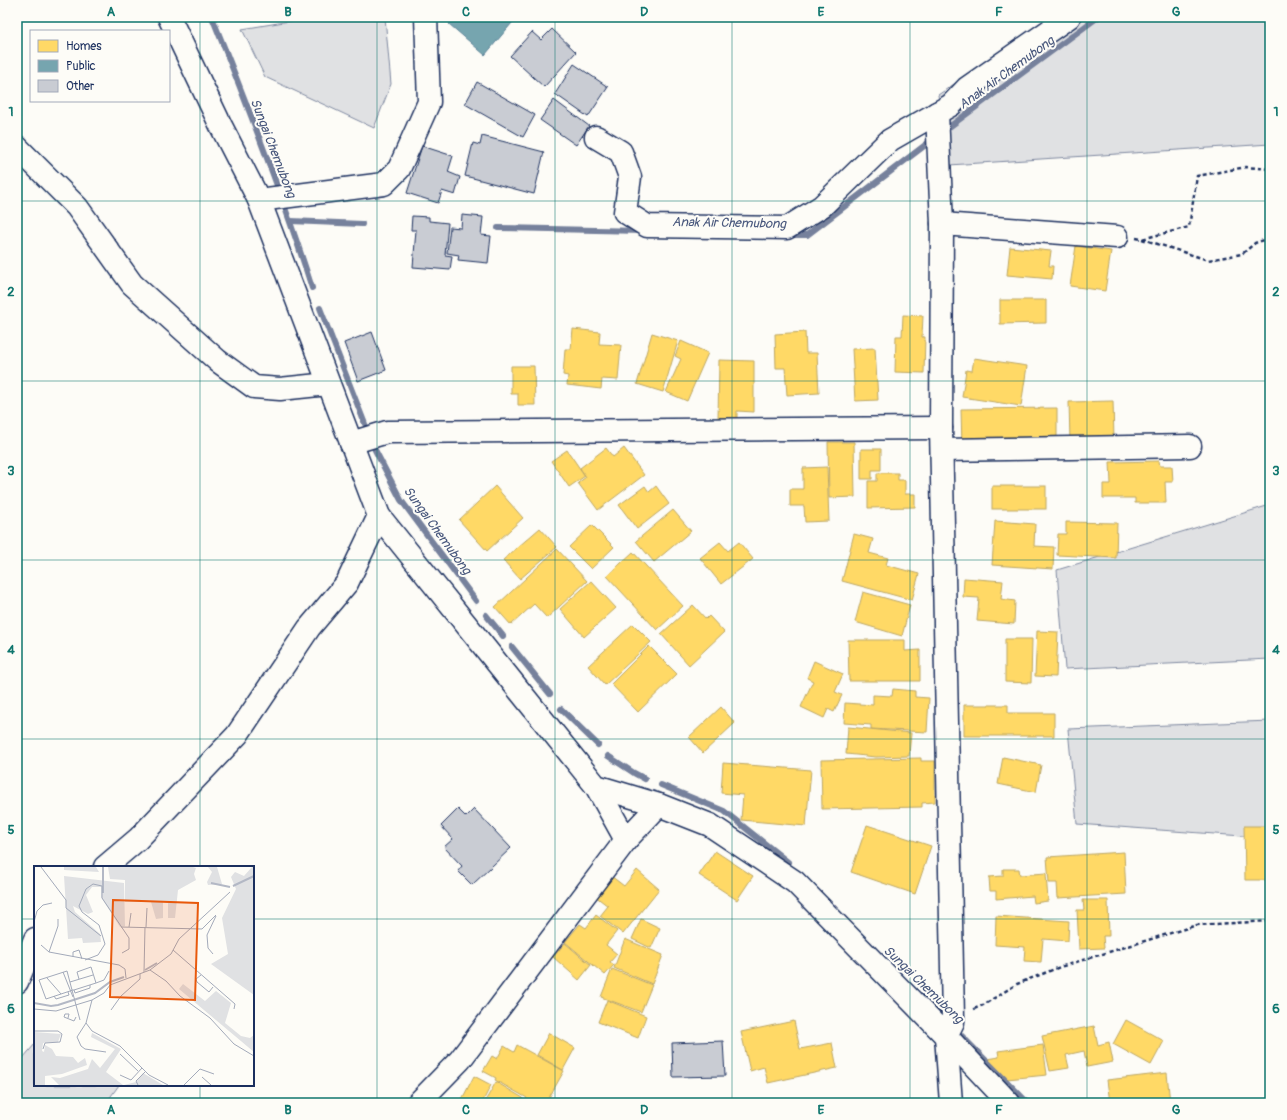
<svg xmlns="http://www.w3.org/2000/svg" width="1287" height="1120" font-family="Pangolin,sans-serif">
<rect width="100%" height="100%" fill="#fdfcf7"/>
<filter id="ink" filterUnits="userSpaceOnUse"><feTurbulence type="fractalNoise" baseFrequency=".025" numOctaves="2"/><feDisplacementMap in="SourceGraphic" scale="8" xChannelSelector="R" yChannelSelector="G"/><feConvolveMatrix kernelMatrix="1 2 1 2 8 2 1 2 1" color-interpolation-filters="sRGB"/></filter>
<g filter="url(#ink)">
<g fill="#e0e1e3" stroke="#7e88a0">
<path d="M 314,17 L 385,17 L 391,84 L 374,128 L 265,77 L 242,29 Z"/>
<path d="M 1052,17 L 1270,17 L 1270,144 L 949,165 L 938,95 Z"/>
<path d="M 1270,505 L 1270,659 L 1065,669 L 1057,570 Z"/>
<path d="M 1270,721 L 1270,838 L 1077,824 L 1068,729 Z"/>
<path d="M 35,1044 L 35,1085 L 119,1085 L 106,1103 L 17,1103 L 17,1065 Z"/>
</g>
<g fill="#ffd966" stroke="#bba664">
<path d="M 1076,246 L 1111,251 L 1105,291 L 1070,286 Z"/>
<path d="M 1010,247 L 1051,251 L 1049,266 L 1053,266 L 1052,279 L 1007,275 Z"/>
<path d="M 1000,300 L 1046,300 L 1046,323 L 1000,324 Z"/>
<path d="M 903,315 L 923,316 L 922,337 L 925,337 L 924,373 L 895,372 L 896,336 L 902,336 Z"/>
<path d="M 573,329 L 600,332 L 599,344 L 621,345 L 618,380 L 602,379 L 601,389 L 567,385 L 568,376 L 563,375 L 565,349 L 571,349 Z"/>
<path d="M 805,332 L 806,353 L 817,353 L 819,393 L 787,395 L 785,368 L 776,368 L 775,334 Z"/>
<path d="M 652,333 L 678,341 L 663,392 L 637,384 Z"/>
<path d="M 681,341 L 708,353 L 687,401 L 666,392 L 681,359 L 675,356 Z"/>
<path d="M 875,348 L 878,400 L 855,401 L 852,349 Z"/>
<path d="M 974,358 L 1027,366 L 1021,406 L 962,397 L 966,370 L 972,371 Z"/>
<path d="M 719,360 L 754,361 L 754,412 L 737,411 L 737,420 L 718,420 Z"/>
<path d="M 511,366 L 534,366 L 535,405 L 518,405 L 518,394 L 511,394 Z"/>
<path d="M 1113,401 L 1114,440 L 1070,441 L 1069,402 Z"/>
<path d="M 1057,408 L 1057,441 L 962,448 L 961,409 Z"/>
<path d="M 828,442 L 854,442 L 855,497 L 829,498 Z"/>
<path d="M 606,448 L 613,457 L 624,448 L 644,475 L 598,510 L 578,483 L 586,477 L 580,468 Z"/>
<path d="M 861,449 L 881,449 L 881,470 L 872,470 L 872,479 L 861,479 Z"/>
<path d="M 567,450 L 585,476 L 569,487 L 551,461 Z"/>
<path d="M 1159,461 L 1160,466 L 1172,466 L 1173,482 L 1165,482 L 1166,503 L 1135,503 L 1135,498 L 1103,498 L 1103,484 L 1111,484 L 1110,462 Z"/>
<path d="M 827,467 L 829,521 L 805,522 L 804,506 L 790,506 L 790,489 L 803,489 L 803,468 Z"/>
<path d="M 877,473 L 898,473 L 898,480 L 905,480 L 905,494 L 915,494 L 915,507 L 868,508 L 868,481 L 877,481 Z"/>
<path d="M 495,486 L 523,518 L 487,551 L 459,520 Z"/>
<path d="M 645,486 L 649,492 L 656,486 L 669,504 L 637,529 L 619,505 Z"/>
<rect x="992" y="486" width="54" height="23"/>
<path d="M 673,510 L 691,531 L 654,562 L 636,541 Z"/>
<path d="M 995,521 L 1035,524 L 1034,546 L 1054,547 L 1053,569 L 992,565 Z"/>
<path d="M 1066,522 L 1117,523 L 1116,558 L 1057,555 L 1058,534 L 1066,534 Z"/>
<path d="M 592,525 L 614,547 L 591,569 L 569,547 Z"/>
<path d="M 540,528 L 557,547 L 520,579 L 503,560 Z"/>
<path d="M 854,534 L 873,539 L 869,553 L 888,558 L 886,565 L 919,574 L 912,600 L 842,581 Z"/>
<path d="M 720,542 L 728,551 L 739,542 L 753,559 L 721,584 L 700,558 Z"/>
<path d="M 557,549 L 587,581 L 547,618 L 534,604 L 511,625 L 495,607 Z"/>
<path d="M 633,552 L 683,606 L 657,630 L 607,576 Z"/>
<path d="M 964,578 L 1003,581 L 1001,599 L 1015,601 L 1014,624 L 977,621 L 979,598 L 963,597 Z"/>
<path d="M 591,581 L 616,608 L 584,637 L 560,609 Z"/>
<path d="M 863,592 L 910,605 L 902,636 L 855,622 Z"/>
<path d="M 693,605 L 706,619 L 709,616 L 724,632 L 689,665 L 661,634 Z"/>
<path d="M 633,624 L 651,642 L 605,685 L 588,666 Z"/>
<path d="M 1037,631 L 1058,632 L 1056,677 L 1035,676 Z"/>
<path d="M 1005,639 L 1032,639 L 1031,683 L 1005,682 Z"/>
<path d="M 848,640 L 905,640 L 905,651 L 920,650 L 920,681 L 849,681 Z"/>
<path d="M 649,646 L 677,674 L 638,712 L 611,684 Z"/>
<path d="M 814,661 L 843,674 L 835,692 L 842,695 L 834,712 L 828,709 L 824,718 L 801,707 L 813,681 L 807,678 Z"/>
<path d="M 893,689 L 915,691 L 915,697 L 929,698 L 927,732 L 871,729 L 871,725 L 844,723 L 845,703 L 873,705 L 873,695 L 892,696 Z"/>
<path d="M 964,705 L 1008,705 L 1008,713 L 1054,713 L 1054,736 L 964,736 Z"/>
<path d="M 721,707 L 735,723 L 703,753 L 689,737 Z"/>
<path d="M 848,727 L 911,733 L 909,756 L 876,757 L 846,754 Z"/>
<path d="M 1003,757 L 1041,765 L 1036,792 L 998,784 Z"/>
<path d="M 921,758 L 921,761 L 935,761 L 935,802 L 922,803 L 922,807 L 822,809 L 821,760 Z"/>
<path d="M 723,763 L 811,770 L 806,826 L 741,820 L 743,795 L 721,793 Z"/>
<path d="M 867,825 L 931,846 L 915,894 L 851,872 Z"/>
<path d="M 1244,826 L 1270,826 L 1270,880 L 1245,880 Z"/>
<path d="M 715,851 L 753,876 L 737,900 L 699,875 Z"/>
<path d="M 1124,852 L 1126,894 L 1058,898 L 1057,883 L 1049,883 L 1047,857 Z"/>
<path d="M 1003,869 L 1019,869 L 1020,875 L 1046,873 L 1048,901 L 1034,903 L 1033,896 L 996,899 L 996,891 L 990,891 L 989,877 L 1003,876 Z"/>
<path d="M 637,870 L 659,889 L 623,934 L 600,916 L 608,906 L 595,896 L 611,876 L 624,886 Z"/>
<path d="M 1083,900 L 1108,900 L 1109,936 L 1103,936 L 1104,948 L 1079,949 L 1077,910 L 1084,910 Z"/>
<path d="M 596,915 L 617,931 L 606,945 L 617,954 L 610,962 L 614,965 L 605,975 L 565,942 L 580,924 L 586,928 Z"/>
<path d="M 996,916 L 1069,921 L 1068,941 L 1043,939 L 1041,962 L 1024,961 L 1025,947 L 995,945 Z"/>
<path d="M 641,919 L 660,928 L 651,948 L 632,939 Z"/>
<path d="M 625,939 L 663,955 L 652,984 L 614,968 Z"/>
<path d="M 565,943 L 591,965 L 579,980 L 553,957 Z"/>
<path d="M 612,969 L 652,985 L 641,1012 L 601,997 Z"/>
<path d="M 607,1000 L 646,1016 L 638,1038 L 598,1022 Z"/>
<path d="M 1126,1020 L 1164,1041 L 1151,1065 L 1113,1044 Z"/>
<path d="M 794,1021 L 800,1049 L 832,1043 L 837,1068 L 768,1083 L 764,1067 L 750,1071 L 741,1032 Z"/>
<path d="M 1094,1026 L 1098,1045 L 1109,1042 L 1113,1062 L 1087,1067 L 1084,1051 L 1066,1055 L 1069,1068 L 1050,1071 L 1042,1036 Z"/>
<path d="M 549,1033 L 575,1048 L 563,1070 L 537,1055 Z"/>
<path d="M 517,1045 L 564,1071 L 546,1103 L 524,1103 L 527,1098 L 495,1080 L 496,1078 L 483,1071 L 492,1056 L 497,1059 L 504,1046 L 514,1052 Z"/>
<path d="M 1043,1045 L 1047,1075 L 1007,1079 L 986,1059 L 999,1057 L 998,1051 Z"/>
<path d="M 1167,1073 L 1170,1103 L 1110,1103 L 1107,1080 Z"/>
<path d="M 474,1076 L 491,1085 L 482,1103 L 460,1103 Z"/>
<path d="M 496,1082 L 523,1098 L 520,1103 L 484,1103 Z"/>
</g>
<path fill="#76a5af" stroke="#5b8297" d="M 455,17 L 517,17 L 485,55 L 449,24 Z"/>
<g fill="none" stroke-linecap="round" stroke-linejoin="round">
<g stroke="#76819c" stroke-width="6">
<path d="M 212,17 C 248,106 283,196 312,288"/>
<path d="M 945,130 L 1098,17"/>
<path d="M 291,221 L 362,224"/>
<path d="M 498,228 L 642,231"/>
<path d="M 789,235 L 807,235 L 928,143"/>
<path d="M 320,308 L 365,424"/>
<path d="M 375,450 L 401,500 L 476,601"/>
<path d="M 486,615 L 503,636"/>
<path d="M 512,647 L 550,694"/>
<path d="M 561,709 L 598,745"/>
<path d="M 608,756 L 634,773 L 645,779"/>
<path d="M 661,785 L 724,811 L 788,862"/>
<path d="M 925,999 L 947,1021"/>
<path d="M 955,1029 L 1028,1103"/>
</g>
</g>
<g fill="#c9ccd3" stroke="#1b2f5e">
<path d="M 552,29 L 576,52 L 544,87 L 510,56 L 532,32 L 541,40 Z"/>
<path d="M 574,64 L 608,87 L 588,117 L 555,94 Z"/>
<path d="M 477,82 L 535,115 L 523,137 L 465,104 Z"/>
<path d="M 554,100 L 589,126 L 576,145 L 540,120 Z"/>
<path d="M 482,136 L 544,152 L 534,194 L 465,176 L 473,143 L 480,145 Z"/>
<path d="M 422,146 L 453,156 L 448,172 L 460,177 L 455,195 L 442,191 L 438,203 L 407,193 Z"/>
<path d="M 462,215 L 483,217 L 481,235 L 491,236 L 488,263 L 458,260 L 459,255 L 447,253 L 450,227 L 461,228 Z"/>
<path d="M 412,216 L 429,217 L 429,221 L 448,223 L 445,255 L 452,256 L 450,270 L 413,267 L 416,230 L 411,230 Z"/>
<path d="M 372,332 L 386,370 L 358,381 L 344,343 Z"/>
<path d="M 458,809 L 466,817 L 474,809 L 511,848 L 472,885 L 458,871 L 462,866 L 444,847 L 453,839 L 441,826 Z"/>
<path d="M 723,1041 L 725,1076 L 673,1077 L 672,1043 Z"/>
</g>
<g fill="none" stroke-linecap="round" stroke-linejoin="round">
<g stroke="#1b2f5e" stroke-width="25">
<g id="minor">
<path d="M 169,17 L 221,126 L 259,200 L 379,516 L 596,786 L 659,805 L 710,825 L 795,882 L 946,1036 L 1009,1103"/>
<path d="M 937,113 L 942,224 L 941,428 L 953,1018 L 953,1022 L 946,1036 L 951,1103"/>
<path d="M 596,137 L 621,152 L 630,177 L 625,212 L 647,226 L 787,228 L 822,206 L 890,140 L 951,105 L 967,88 L 1069,17"/>
<path d="M 17,147 L 77,207 L 132,284 L 218,361 L 254,387 L 280,389 L 328,384"/>
<path d="M 259,200 L 384,184 L 399,169 L 429,102 L 426,17"/>
<path d="M 942,224 L 1117,237"/>
<path d="M 351,443 L 387,432 L 941,428"/>
<path d="M 942,450 L 1190,446"/>
<path d="M 596,786 L 626,840"/>
<path d="M 105,867 L 138,839 L 237,735 L 309,628 L 347,583 L 379,516"/>
<path d="M 17,982 L 35,939"/>
<path d="M 418,1103 L 460,1060 L 626,840 L 659,805"/>
</g>
</g>
<g stroke="#1b2f5e" stroke-width="2.5" stroke-dasharray="4 3" stroke-linecap="butt">
<path d="M 1136,238 L 1142,239 L 1189,227 L 1197,176 L 1246,167 L 1270,169"/>
<path d="M 1142,239 L 1208,260 L 1242,254 L 1255,243 L 1270,238"/>
<path d="M 974,1009 L 983,1005 L 1017,984 L 1060,967 L 1197,925 L 1270,921"/>
</g>
<use href="#minor" stroke="#fdfcf7" stroke-width="22"/>
</g>
</g>
<path fill="none" stroke="#0f766e" stroke-width="1" stroke-opacity="0.55" d="M 200,17 L 200,867M 377,17 L 377,1103M 555,17 L 555,1103M 732,17 L 732,1103M 910,17 L 910,1103M 1087,17 L 1087,1103M 17,201 L 1270,201M 17,381 L 1270,381M 17,560 L 1270,560M 17,739 L 1270,739M 17,919 L 35,919M 253,919 L 1270,919M 200,1085 L 200,1103"/>
<g text-anchor="middle" stroke-width="4" stroke-linejoin="round" paint-order="stroke">
<g font-size="13" font-style="italic" fill="#49587d" stroke="#fdfcf7">
<text transform="translate(1006 72) rotate(-36)" y="5">Anak Air Chemubong</text>
<text transform="translate(274 148) rotate(69)" y="5">Sungai Chemubong</text>
<text transform="translate(729 222) rotate(1)" y="5">Anak Air Chemubong</text>
<text transform="translate(438 530) rotate(54)" y="5">Sungai Chemubong</text>
<text transform="translate(924 984) rotate(44)" y="5">Sungai Chemubong</text>
</g>
</g>
<g transform="translate(34 866)">
<rect width="220" height="220" fill="#fdfcf7"/>
<path d="M 30,1 L 62,1 L 65,6 L 30,4 ZM 74,1 L 159,1 L 162,2 L 160,8 L 162,14 L 144,24 L 141,52 L 134,52 L 134,37 L 129,36 L 129,52 L 122,53 L 117,36 L 91,36 L 91,14 L 76,13 ZM 174,1 L 183,1 L 188,18 L 174,19 L 173,16 L 178,6 ZM 218,1 L 220,1 L 220,129 L 177,98 L 194,88 L 188,52 L 202,23 L 197,11 L 201,6 L 210,10 ZM 30,10 L 90,17 L 91,60 L 86,61 L 67,31 L 67,21 L 58,21 L 52,29 L 59,46 L 54,48 L 39,40 L 41,46 L 66,68 L 67,76 L 49,77 L 48,72 L 34,73 ZM 149,118 L 171,135 L 182,125 L 197,137 L 191,157 L 207,170 L 216,172 L 220,169 L 220,186 L 145,123 ZM 0,166 L 27,168 L 24,176 L 9,177 L 8,185 L 10,186 L 11,179 L 18,183 L 22,190 L 39,191 L 44,197 L 51,192 L 53,199 L 28,208 L 11,210 L 11,219 L 0,219 ZM 58,167 L 87,183 L 72,206 L 89,219 L 25,219 L 17,211 L 26,212 L 54,203 L 58,193 L 66,202 L 81,183 L 57,171 ZM 109,207 L 129,219 L 90,219 L 102,216 Z" fill="#e0e1e3"/>
<path fill="none" stroke="#b3b8c5" stroke-width="2" d="M 69,1 L 69,27M 177,17 L 196,21M 199,20 L 220,10M 111,104 L 123,97M 0,137 L 17,140 L 24,139 L 61,127 L 76,116 L 90,111"/>
<path fill="none" stroke="#a3aaba" stroke-width="1" d="M 7,1 L 32,34 L 32,42 L 67,70M 0,56 L 3,45 L 9,39 L 18,37M 87,61 L 168,63 L 182,49M 95,61 L 97,47M 112,61 L 113,42M 7,79 L 15,86 L 85,99 L 91,103 L 92,112M 139,84 L 201,138 L 200,143M 15,86 L 24,60 L 24,53M 179,88 L 174,82 L 173,69 L 182,50M 39,91 L 39,86 L 45,84 L 48,93M 51,94 L 64,89 L 71,78 L 65,59 L 48,46 L 45,40 L 52,23 L 59,18 L 68,20 L 68,32 L 95,72 L 95,83 L 88,87M 116,104 L 132,115 L 146,130 L 176,152 L 200,178 L 220,190M 29,106 L 39,131M 110,106 L 111,61M 167,109 L 162,113 L 163,116 L 175,126 L 179,121M 13,112 L 27,128M 45,113 L 43,106 L 57,101 L 62,117M 36,116 L 59,109M 40,124 L 41,127 L 56,122 L 56,119M 20,130 L 22,133 L 35,129 L 34,126M 0,143 L 22,145 L 58,134M 77,144 L 87,130 L 106,113 L 106,108M 34,152 L 35,148 L 31,148 L 30,151 L 40,155 L 42,151M 46,154 L 38,124 L 33,105 L 5,114 L 12,133 L 36,125 L 37,125 L 38,124 L 40,124 L 62,117 L 70,114 L 75,105M 52,157 L 43,171 L 47,180 L 51,183 L 72,186M 0,165 L 24,165 L 28,168 L 26,176 L 11,177 L 9,183M 86,188 L 104,205M 86,209 L 97,214 L 108,202M 168,211 L 177,219M 104,219 L 102,215 L 112,205M 134,219 L 115,209 L 86,180 L 58,165 L 52,157 L 58,134 L 70,127 L 76,119 L 116,104 L 137,88 L 145,73 L 196,26M 150,219 L 166,203 L 180,208"/>
<path fill="#e8590c" fill-opacity="0.15" stroke="#e8590c" stroke-width="2" d="M 79,34 L 164,37 L 161,134 L 76,131 Z"/>
<rect width="220" height="220" fill="none" stroke="#1b2f5e" stroke-width="2"/>
</g>
<rect width="1287" height="1120" fill="none" stroke="#fdfcf7" stroke-width="44"/>
<rect x="30" y="30" width="140" height="72" fill="#fdfcf7" stroke="#a3aaba"/>
<rect x="38" y="40" width="20" height="12" fill="#ffd966" stroke="#a3aaba"/>
<text x="66" y="50" font-size="12" fill="#1b2f5e">Homes</text>
<rect x="38" y="60" width="20" height="12" fill="#76a5af" stroke="#a3aaba"/>
<text x="66" y="70" font-size="12" fill="#1b2f5e">Public</text>
<rect x="38" y="80" width="20" height="12" fill="#c9ccd3" stroke="#a3aaba"/>
<text x="66" y="90" font-size="12" fill="#1b2f5e">Other</text>
<rect x="22" y="22" width="1243" height="1076" fill="none" stroke="#0f766e" stroke-width="1.5"/>
<g font-size="13" text-anchor="middle" font-weight="bold" fill="#0f766e">
<text x="111" y="16">A</text>
<text x="288" y="16">B</text>
<text x="466" y="16">C</text>
<text x="644" y="16">D</text>
<text x="821" y="16">E</text>
<text x="999" y="16">F</text>
<text x="1176" y="16">G</text>
<text x="11" y="116">1</text>
<text x="1276" y="116">1</text>
<text x="11" y="296">2</text>
<text x="1276" y="296">2</text>
<text x="11" y="475">3</text>
<text x="1276" y="475">3</text>
<text x="11" y="654">4</text>
<text x="1276" y="654">4</text>
<text x="11" y="834">5</text>
<text x="1276" y="834">5</text>
<text x="11" y="1013">6</text>
<text x="1276" y="1013">6</text>
<text x="111" y="1114">A</text>
<text x="288" y="1114">B</text>
<text x="466" y="1114">C</text>
<text x="644" y="1114">D</text>
<text x="821" y="1114">E</text>
<text x="999" y="1114">F</text>
<text x="1176" y="1114">G</text>
</g>
</svg>
